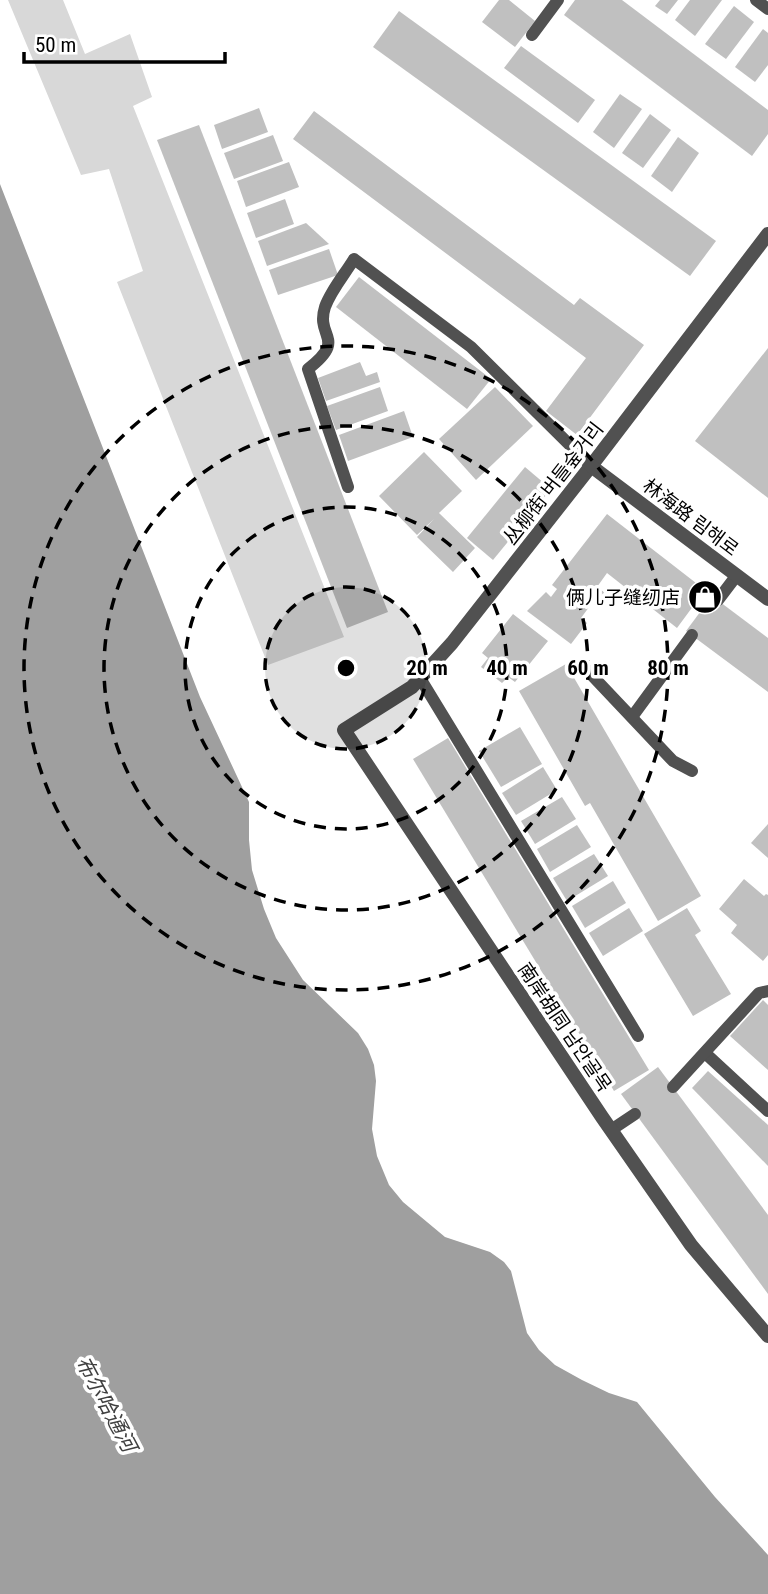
<svg xmlns="http://www.w3.org/2000/svg" width="768" height="1594" font-family="'Roboto Condensed','Noto Sans SC','Noto Sans KR',sans-serif">
<rect width="100%" height="100%" fill="#fff"/>
<path fill="#d8d8d8" d="M 8,0 L 63,0 L 85,54 L 130,34 L 152,97 L 133,106 L 344,637 L 268,665 L 117,282 L 143,271 L 109,169 L 81,175 Z"/>
<path fill="#9f9f9f" d="M 0,184 L 200,697 L 249,802 L 249,840 L 252,870 L 264,909 L 276,938 L 303,980 L 358,1033 L 368,1049 L 374,1065 L 376,1081 L 372,1129 L 377,1156 L 389,1185 L 403,1202 L 445,1237 L 490,1252 L 504,1262 L 511,1271 L 527,1333 L 539,1350 L 555,1365 L 582,1380 L 609,1393 L 637,1402 L 715,1497 L 768,1555 L 768,1594 L 0,1594 Z"/>
<g fill="#c0c0c0">
<path d="M 499,0 L 509,0 L 535,21 L 515,47 L 482,22 Z"/>
<path d="M 575,0 L 622,0 L 768,110 L 768,134 L 752,156 L 564,15 Z"/>
<path d="M 660,0 L 678,0 L 667,14 L 655,6 Z"/>
<path d="M 690,0 L 722,0 L 695,36 L 675,20 Z"/>
<path d="M 734,6 L 754,22 L 726,59 L 705,44 Z"/>
<path d="M 399,11 L 716,241 L 690,276 L 373,47 Z"/>
<path d="M 763,29 L 768,33 L 768,65 L 755,82 L 735,67 Z"/>
<path d="M 521,46 L 595,100 L 578,123 L 504,68 Z"/>
<path d="M 620,94 L 642,109 L 614,148 L 593,132 Z"/>
<path d="M 259,108 L 268,132 L 222,149 L 214,125 Z"/>
<path d="M 314,111 L 574,305 L 580,298 L 644,345 L 577,435 L 546,411 L 586,358 L 293,139 Z"/>
<path d="M 650,114 L 671,130 L 643,168 L 622,153 Z"/>
<path d="M 199,125 L 388,612 L 347,628 L 157,140 Z"/>
<path d="M 273,135 L 283,161 L 234,179 L 224,153 Z"/>
<path d="M 678,137 L 699,153 L 672,192 L 651,176 Z"/>
<path d="M 289,162 L 299,187 L 246,207 L 237,181 Z"/>
<path d="M 285,199 L 294,224 L 256,238 L 247,213 Z"/>
<path d="M 306,223 L 329,244 L 267,266 L 258,241 Z"/>
<path d="M 329,249 L 338,275 L 278,295 L 269,270 Z"/>
<path d="M 359,277 L 491,379 L 467,409 L 336,307 Z"/>
<path d="M 768,348 L 768,498 L 695,441 Z"/>
<path d="M 360,362 L 366,376 L 377,372 L 380,382 L 326,401 L 318,378 Z"/>
<path d="M 380,387 L 388,411 L 336,430 L 327,406 Z"/>
<path d="M 495,387 L 533,426 L 476,480 L 439,439 Z"/>
<path d="M 404,411 L 413,437 L 348,461 L 339,435 Z"/>
<path d="M 424,452 L 462,491 L 439,513 L 475,548 L 453,572 L 417,537 L 434,519 L 417,535 L 379,496 Z"/>
<path d="M 525,467 L 551,489 L 493,560 L 467,538 Z"/>
<path d="M 607,514 L 705,590 L 677,628 L 607,573 L 597,587 L 608,595 L 601,604 L 595,599 L 581,618 L 587,623 L 571,644 L 527,611 L 546,592 L 551,597 L 557,589 L 552,585 Z"/>
<path d="M 712,596 L 768,638 L 768,692 L 686,631 Z"/>
<path d="M 513,614 L 548,641 L 515,682 L 508,677 L 502,683 L 481,667 L 488,658 L 482,653 Z"/>
<path d="M 566,664 L 701,896 L 658,921 L 590,803 L 585,806 L 519,691 Z"/>
<path d="M 520,727 L 542,764 L 501,787 L 479,751 Z"/>
<path d="M 448,738 L 649,1070 L 614,1091 L 413,759 Z"/>
<path d="M 543,767 L 557,790 L 516,815 L 502,793 Z"/>
<path d="M 562,797 L 576,819 L 535,844 L 521,821 Z"/>
<path d="M 768,824 L 768,858 L 751,843 Z"/>
<path d="M 577,825 L 591,847 L 550,872 L 537,849 Z"/>
<path d="M 594,854 L 608,876 L 567,901 L 553,878 Z"/>
<path d="M 744,879 L 764,896 L 766,894 L 768,895 L 768,955 L 763,961 L 731,933 L 737,925 L 719,909 Z"/>
<path d="M 613,881 L 626,903 L 585,928 L 572,906 Z"/>
<path d="M 629,908 L 643,931 L 603,956 L 589,933 Z"/>
<path d="M 687,908 L 701,931 L 695,935 L 731,994 L 693,1016 L 644,934 Z"/>
<path d="M 763,1000 L 768,1005 L 768,1070 L 730,1036 Z"/>
<path d="M 658,1067 L 768,1215 L 768,1294 L 621,1094 Z"/>
<path d="M 708,1071 L 768,1125 L 768,1166 L 692,1088 Z"/>
</g>
<g fill="none" stroke-linecap="round" stroke-linejoin="round">
<g stroke="#515151" stroke-width="12">
<path d="M 756,0 L 768,9"/>
<path d="M 532,35 L 558,0"/>
<path d="M 348,487 L 308,369 C 348,338 315,338 325,307 C 331,290 345,274 354,259 L 471,347 L 591,466"/>
<path d="M 718,600 L 737,575"/>
<path d="M 585,668 L 673,761 L 692,771"/>
<path d="M 420,678 L 638,1036"/>
<path d="M 632,717 L 692,635"/>
<path d="M 705,1053 L 768,1111"/>
<path d="M 673,1087 L 759,993 L 768,991"/>
<path d="M 611,1130 L 635,1114"/>
</g>
<g stroke="#515151" stroke-width="14">
<path d="M 768,234 L 591,466 L 452,643 L 412,687 L 344,730 L 602,1117 L 691,1245 L 768,1336"/>
<path d="M 591,466 L 768,599"/>
</g>
</g>
<circle cx="346" cy="668" r="81" fill="#000" fill-opacity=".12"/>
<g fill="none" stroke="#000" stroke-width="3.5" stroke-dasharray="12 9">
<circle cx="346" cy="668" r="81"/>
<circle cx="346" cy="668" r="161"/>
<circle cx="346" cy="668" r="242"/>
<circle cx="346" cy="668" r="322"/>
</g>
<defs>
<g id="shop-disc" transform="scale(1.75)"><circle r="9.5" fill="#000" stroke="#fff"/><path d="M-5-2.5h2.3a2.7 3.5 0 0 1 5.4 0H5L5.5 6h-11ZM-1.5-2.5h3a1.5 2.3 0 0 0-3 0Z" fill="#fff"/></g>
</defs>
<g fill-rule="evenodd">
<use href="#shop-disc" x="705" y="597"/>
</g>
<g text-anchor="middle" stroke-width="7" stroke-linejoin="round" paint-order="stroke">
<g font-size="19" fill="#000" stroke="#fff">
<text transform="translate(553 483) rotate(-52)" y="7">丛柳街 버들숲거리</text>
<text transform="translate(691 517) rotate(37)" y="7">林海路 림해로</text>
<text transform="translate(565 1027) rotate(56)" y="7">南岸胡同 남안골목</text>
</g>
<g font-size="19" fill="#000" stroke="#fff" text-anchor="end">
<text x="680" y="604">俩儿子缝纫店</text>
</g>
<g font-size="21" font-style="italic" fill="#404040" stroke="#fff">
<text transform="translate(106 1404) rotate(62)" y="7">布尔哈通河</text>
</g>
</g>
<circle cx="346" cy="668" r="10" fill="#000" stroke="#fff" stroke-width="3.5"/>
<g font-size="21" text-anchor="middle" font-weight="bold" fill="#000" stroke="#fff" stroke-width="7" stroke-linejoin="round" paint-order="stroke">
<text x="427" y="675">20 m</text>
<text x="507" y="675">40 m</text>
<text x="588" y="675">60 m</text>
<text x="668" y="675">80 m</text>
</g>
<path d="M24 52v10h201v-10" fill="none" stroke="#000000" stroke-width="3.5"/>
<text x="35" y="52" font-size="21" fill="#000000" stroke="#ffffff" stroke-width="5" paint-order="stroke">50 m</text>
</svg>
